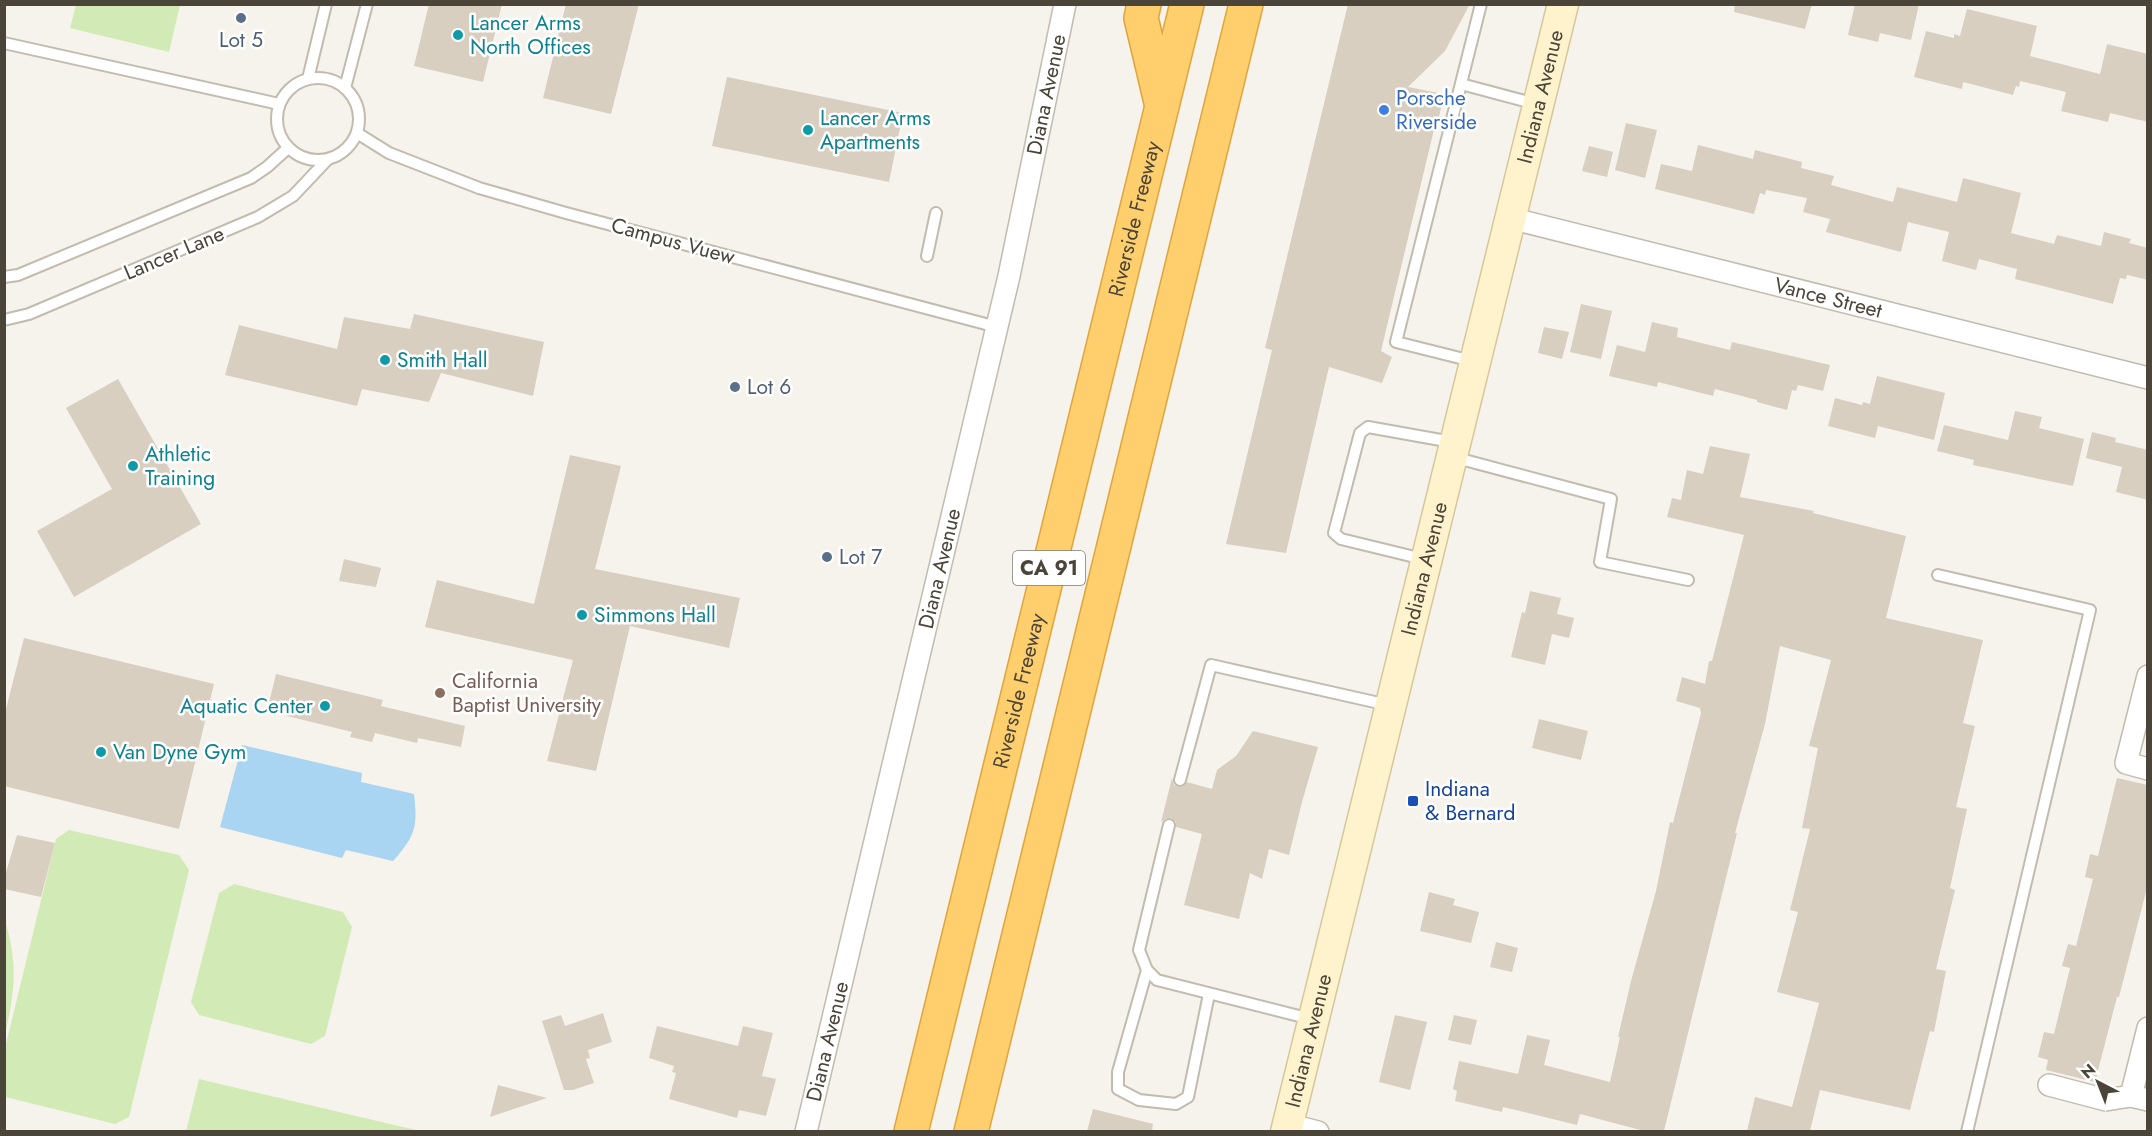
<svg xmlns="http://www.w3.org/2000/svg" width="2152" height="1136" font-family="Jost,sans-serif">
<rect width="100%" height="100%" fill="#f6f3ec"/>
<g fill="#d2eab5">
<path d="M 76,5 L 76,4 L 180,5 L 169,52 L 70,28 Z"/>
<path d="M 69,830 L 179,855 L 189,870 L 129,1117 L 115,1124 L 5,1097 L 5,1048 L 56,839 Z"/>
<path d="M 234,884 L 343,912 L 352,927 L 325,1036 L 311,1044 L 199,1015 L 191,1002 L 219,893 Z"/>
<path d="M 5,920 C 18,965 15,989 5,1035 Z"/>
<path d="M 199,1079 L 420,1131 L 186,1131 Z"/>
</g>
<path fill="#a9d4f2" d="M 242,745 L 362,773 L 361,782 L 414,794 C 418,828 415,836 393,861 L 346,850 L 342,858 L 220,827 Z"/>
<g fill="#d8cfc1">
<path d="M 429,4 L 502,4 L 483,82 L 414,66 Z"/>
<path d="M 566,4 L 639,4 L 611,114 L 543,98 Z"/>
<path d="M 1348,4 L 1470,4 L 1445,51 L 1408,87 L 1444,94 L 1439,117 L 1437,117 L 1381,351 L 1392,357 L 1382,383 L 1329,367 L 1286,553 L 1226,544 L 1272,350 L 1265,348 Z"/>
<path d="M 1735,4 L 1812,4 L 1805,29 L 1734,12 Z"/>
<path d="M 1855,4 L 1919,4 L 1911,40 L 1880,33 L 1878,42 L 1848,35 Z"/>
<path d="M 1967,9 L 2037,26 L 2030,56 L 2100,74 L 2107,44 L 2148,54 L 2148,122 L 2110,113 L 2108,122 L 2061,111 L 2066,92 L 2020,81 L 2019,87 L 2016,86 L 2013,95 L 1963,82 L 1962,89 L 1914,77 L 1926,31 L 1954,38 L 1954,34 L 1960,36 Z"/>
<path d="M 727,77 L 903,113 L 889,182 L 712,146 Z"/>
<path d="M 1626,123 L 1657,130 L 1645,178 L 1615,170 Z"/>
<path d="M 1698,145 L 1753,159 L 1755,150 L 1802,162 L 1801,168 L 1834,176 L 1831,185 L 1893,202 L 1897,187 L 1957,202 L 1963,178 L 2021,193 L 2011,233 L 2054,244 L 2057,235 L 2101,246 L 2104,232 L 2131,239 L 2129,243 L 2148,248 L 2148,280 L 2127,275 L 2126,279 L 2120,278 L 2113,304 L 2015,279 L 2017,269 L 1979,259 L 1976,270 L 1942,261 L 1949,232 L 1908,222 L 1901,252 L 1826,232 L 1830,219 L 1803,212 L 1807,198 L 1766,190 L 1765,195 L 1760,193 L 1754,214 L 1655,189 L 1661,164 L 1692,171 Z"/>
<path d="M 1589,146 L 1613,152 L 1607,177 L 1582,171 Z"/>
<path d="M 1581,304 L 1612,311 L 1601,359 L 1570,352 Z"/>
<path d="M 414,314 L 544,342 L 533,396 L 441,373 L 429,402 L 362,389 L 357,406 L 225,375 L 239,325 L 337,349 L 344,317 L 410,329 Z"/>
<path d="M 1652,322 L 1678,328 L 1677,337 L 1730,350 L 1732,342 L 1830,365 L 1823,391 L 1798,385 L 1796,391 L 1792,390 L 1787,410 L 1757,402 L 1757,400 L 1715,389 L 1713,396 L 1658,382 L 1657,387 L 1609,376 L 1617,345 L 1645,352 Z"/>
<path d="M 1544,327 L 1569,332 L 1562,359 L 1538,353 Z"/>
<path d="M 1877,376 L 1945,393 L 1934,440 L 1878,426 L 1875,438 L 1828,426 L 1835,398 L 1862,405 L 1863,402 L 1870,404 Z"/>
<path d="M 118,379 L 201,524 L 74,597 L 37,531 L 112,489 L 66,408 Z"/>
<path d="M 2015,411 L 2042,417 L 2039,428 L 2084,439 L 2073,486 L 1973,465 L 1974,460 L 1937,451 L 1944,425 L 2008,440 Z"/>
<path d="M 2092,432 L 2116,438 L 2115,442 L 2148,450 L 2148,500 L 2116,492 L 2122,467 L 2086,458 Z"/>
<path d="M 1710,446 L 1750,454 L 1740,497 L 1814,511 L 1813,513 L 1906,536 L 1886,618 L 1983,640 L 1963,723 L 1975,726 L 1956,807 L 1967,809 L 1950,888 L 1955,890 L 1936,969 L 1946,971 L 1934,1032 L 1930,1031 L 1910,1110 L 1820,1090 L 1810,1131 L 1747,1131 L 1755,1097 L 1792,1107 L 1819,1003 L 1777,992 L 1798,912 L 1790,910 L 1810,829 L 1802,828 L 1818,748 L 1809,746 L 1831,660 L 1780,646 L 1765,724 L 1735,833 L 1737,833 L 1664,1131 L 1644,1131 L 1580,1114 L 1577,1125 L 1503,1107 L 1502,1112 L 1455,1101 L 1457,1091 L 1453,1089 L 1459,1061 L 1518,1074 L 1527,1035 L 1550,1040 L 1544,1065 L 1610,1082 L 1620,1037 L 1618,1037 L 1631,981 L 1656,891 L 1670,822 L 1673,823 L 1701,713 L 1700,708 L 1676,701 L 1682,677 L 1705,684 L 1709,661 L 1712,661 L 1744,535 L 1667,517 L 1672,498 L 1681,500 L 1687,470 L 1703,474 Z"/>
<path d="M 570,455 L 621,466 L 595,569 L 740,598 L 729,648 L 630,626 L 596,771 L 547,761 L 573,660 L 425,627 L 437,580 L 534,604 Z"/>
<path d="M 344,559 L 381,568 L 376,587 L 339,581 Z"/>
<path d="M 1530,591 L 1561,598 L 1557,614 L 1574,618 L 1569,638 L 1552,634 L 1545,665 L 1511,657 L 1522,612 L 1525,613 Z"/>
<path d="M 24,638 L 214,684 L 179,829 L 4,786 L 4,717 Z"/>
<path d="M 276,674 L 383,700 L 381,706 L 465,726 L 461,747 L 418,738 L 417,743 L 375,733 L 372,742 L 350,737 L 352,732 L 267,711 Z"/>
<path d="M 1539,719 L 1588,731 L 1581,760 L 1532,748 Z"/>
<path d="M 1253,731 L 1318,747 L 1302,802 L 1289,855 L 1269,849 L 1262,879 L 1250,873 L 1239,919 L 1184,905 L 1202,834 L 1176,827 L 1176,822 L 1171,818 L 1166,818 L 1161,822 L 1172,778 L 1174,785 L 1178,787 L 1182,787 L 1187,782 L 1212,789 L 1217,770 L 1236,756 Z"/>
<path d="M 2117,778 L 2148,785 L 2148,884 L 2119,997 L 2117,997 L 2095,1082 L 2046,1070 L 2048,1060 L 2038,1057 L 2044,1032 L 2054,1034 L 2070,968 L 2062,966 L 2068,944 L 2076,946 L 2093,879 L 2085,877 L 2090,854 L 2098,856 Z"/>
<path d="M 17,835 L 55,843 L 41,897 L 4,889 L 4,879 Z"/>
<path d="M 1429,892 L 1455,899 L 1453,905 L 1479,912 L 1471,943 L 1420,931 Z"/>
<path d="M 1496,942 L 1518,948 L 1512,972 L 1490,967 Z"/>
<path d="M 603,1013 L 612,1042 L 588,1050 L 590,1058 L 586,1059 L 594,1083 L 573,1090 L 564,1090 L 542,1021 L 561,1015 L 565,1026 Z"/>
<path d="M 1395,1015 L 1427,1022 L 1410,1090 L 1379,1082 Z"/>
<path d="M 1454,1015 L 1477,1020 L 1471,1045 L 1448,1040 Z"/>
<path d="M 657,1026 L 738,1046 L 743,1026 L 773,1033 L 762,1076 L 776,1079 L 766,1116 L 739,1110 L 737,1118 L 669,1099 L 676,1073 L 672,1072 L 674,1066 L 649,1058 Z"/>
<path d="M 498,1085 L 547,1098 L 490,1117 Z"/>
<path d="M 1093,1109 L 1153,1124 L 1152,1131 L 1087,1131 Z"/>
</g>
<g fill="none" stroke-linecap="round" stroke-linejoin="round">
<g stroke="#c2bbae" stroke-width="14">
<g id="lane">
<path d="M 4,43 L 279,104"/>
<circle cx="318" cy="119" r="41"/>
<path d="M 308,79 L 326,4"/>
<path d="M 1461,84 L 1536,104"/>
<path d="M 345,88 L 367,4"/>
<path d="M 357,133 L 389,153 L 479,188 L 566,213 L 997,327"/>
<path d="M 927,256 L 936,213"/>
<path d="M 4,277 L 18,275 L 251,178 L 267,167 L 288,148"/>
<path d="M 4,320 L 29,314 L 258,217 L 293,196 L 327,160"/>
<path d="M 1472,361 L 1396,342 L 1481,4"/>
<path d="M 1453,457 L 1611,499 L 1600,562 L 1688,580"/>
<path d="M 1423,559 L 1341,539 L 1334,533 L 1360,433 L 1368,427 L 1452,442"/>
<path d="M 1938,575 L 2090,610 L 1967,1132"/>
<path d="M 1180,780 L 1211,665 L 1388,705"/>
<path d="M 1169,825 L 1139,950 L 1147,970 L 1157,980 L 1311,1019"/>
<path d="M 1147,970 L 1118,1072 L 1118,1089 L 1139,1100 L 1176,1104 L 1188,1097 L 1209,994"/>
</g>
</g>
<g stroke="#c2bbae" stroke-width="24">
<g id="street">
<path id="s1" d="M 1510,218 L 2148,378"/>
<path d="M 2148,676 L 2126,763 L 2148,769"/>
<path d="M 2049,1085 L 2106,1100 L 2131,1096 L 2148,1100"/>
<path d="M 2131,1096 L 2148,1028"/>
<path d="M 1287,1124 L 1318,1132"/>
<path id="s2" d="M 806,1132 L 1009,276 L 1065,4"/>
</g>
</g>
<g stroke="#d6c79b" stroke-width="33">
<g id="secondary">
<path id="s3" d="M 1286,1132 L 1563,4"/>
</g>
</g>
<g stroke="#e0a43c" stroke-width="36">
<g id="highway">
<path d="M 1144,4 L 1141,18 L 1161,102"/>
<path id="s4" d="M 911,1132 L 1187,4"/>
<path d="M 971,1132 L 1246,4"/>
</g>
</g>
<use href="#lane" stroke="#fff" stroke-width="10"/>
<use href="#street" stroke="#fff" stroke-width="21"/>
<use href="#secondary" stroke="#fff3cd" stroke-width="30"/>
<use href="#highway" stroke="#ffcf6e" stroke-width="33"/>
</g>
<g fill="#5c6f8a" stroke="#fff" stroke-width="2">
<circle cx="241" cy="18" r="6"/>
<circle cx="735" cy="387" r="6"/>
<circle cx="827" cy="557" r="6"/>
</g>
<g fill="#0f9aa8" stroke="#fff" stroke-width="2">
<circle cx="458" cy="35" r="6"/>
<circle cx="808" cy="130" r="6"/>
<circle cx="385" cy="360" r="6"/>
<circle cx="133" cy="466" r="6"/>
<circle cx="582" cy="615" r="6"/>
<circle cx="325" cy="706" r="6"/>
<circle cx="101" cy="752" r="6"/>
</g>
<circle fill="#3f7fe0" stroke="#fff" stroke-width="2" cx="1384" cy="110" r="6"/>
<circle fill="#8d6e63" stroke="#fff" stroke-width="2" cx="440" cy="693" r="6"/>
<rect fill="#1a4fb4" stroke="#fff" stroke-width="2" x="1407" y="795" width="12" height="12" rx="3"/>
<g text-anchor="middle" stroke-width="5" stroke-linejoin="round" paint-order="stroke">
<rect fill="#fff" stroke="#817c74" stroke-width="1.5" x="1013" y="551" width="72" height="34" rx="4.5"/>
<g font-size="20" font-weight="bold" fill="#4b4439">
<text x="1049" y="575">CA 91</text>
</g>
<g font-size="21" fill="#0d838f" stroke="#fff" text-anchor="start">
<text x="470" y="30">Lancer Arms<tspan x="470" dy="24">North Offices</tspan></text>
<text x="820" y="125">Lancer Arms<tspan x="820" dy="24">Apartments</tspan></text>
<text x="397" y="367">Smith Hall</text>
<text x="145" y="461">Athletic<tspan x="145" dy="24">Training</tspan></text>
<text x="594" y="622">Simmons Hall</text>
<text x="313" y="713" text-anchor="end">Aquatic Center</text>
<text x="113" y="759">Van Dyne Gym</text>
</g>
<g font-size="21" fill="#4e5e75" stroke="#fff" text-anchor="start">
<text x="241" y="47" text-anchor="middle">Lot 5</text>
<text x="747" y="394">Lot 6</text>
<text x="839" y="564">Lot 7</text>
</g>
<g font-size="21" fill="#4b4439" stroke="#fff">
<text dy="7" stroke="none"><textPath href="#s2" startOffset="1065">Diana Avenue</textPath></text>
<text dy="7" stroke="none"><textPath href="#s3" startOffset="1066">Indiana Avenue</textPath></text>
<text dy="7" stroke="none"><textPath href="#s4" startOffset="940">Riverside Freeway</textPath></text>
<text transform="translate(673 241) rotate(15)" y="7">Campus Vuew</text>
<text transform="translate(174 253) rotate(-23)" y="7">Lancer Lane</text>
<text dy="7" stroke="none"><textPath href="#s1" startOffset="328">Vance Street</textPath></text>
<text dy="7" stroke="none"><textPath href="#s3" startOffset="580">Indiana Avenue</textPath></text>
<text dy="7" stroke="none"><textPath href="#s2" startOffset="579">Diana Avenue</textPath></text>
<text dy="7" stroke="none"><textPath href="#s4" startOffset="454">Riverside Freeway</textPath></text>
<text dy="7" stroke="none"><textPath href="#s3" startOffset="94">Indiana Avenue</textPath></text>
<text dy="7" stroke="none"><textPath href="#s2" startOffset="93">Diana Avenue</textPath></text>
</g>
<g font-size="21" fill="#366cbe" stroke="#fff" text-anchor="start">
<text x="1396" y="105">Porsche<tspan x="1396" dy="24">Riverside</tspan></text>
</g>
<g font-size="21" fill="#785e54" stroke="#fff" text-anchor="start">
<text x="452" y="688">California<tspan x="452" dy="24">Baptist University</tspan></text>
</g>
<g font-size="21" fill="#164399" stroke="#fff" text-anchor="start">
<text x="1425" y="796">Indiana<tspan x="1425" dy="24">&amp; Bernard</tspan></text>
</g>
</g>
<rect width="2152" height="1136" fill="none" stroke="#4b4439" stroke-width="12"/>
<g transform="translate(2098 1082) rotate(318)" stroke="#ffffff" stroke-width="4.5" paint-order="stroke">
<path d="M0-4.5L10 22L0 15L-10 22Z" fill="#4b4439"/>
<text y="-9" font-size="16" font-weight="bold" text-anchor="middle" fill="#4b4439">N</text>
</g>
</svg>
